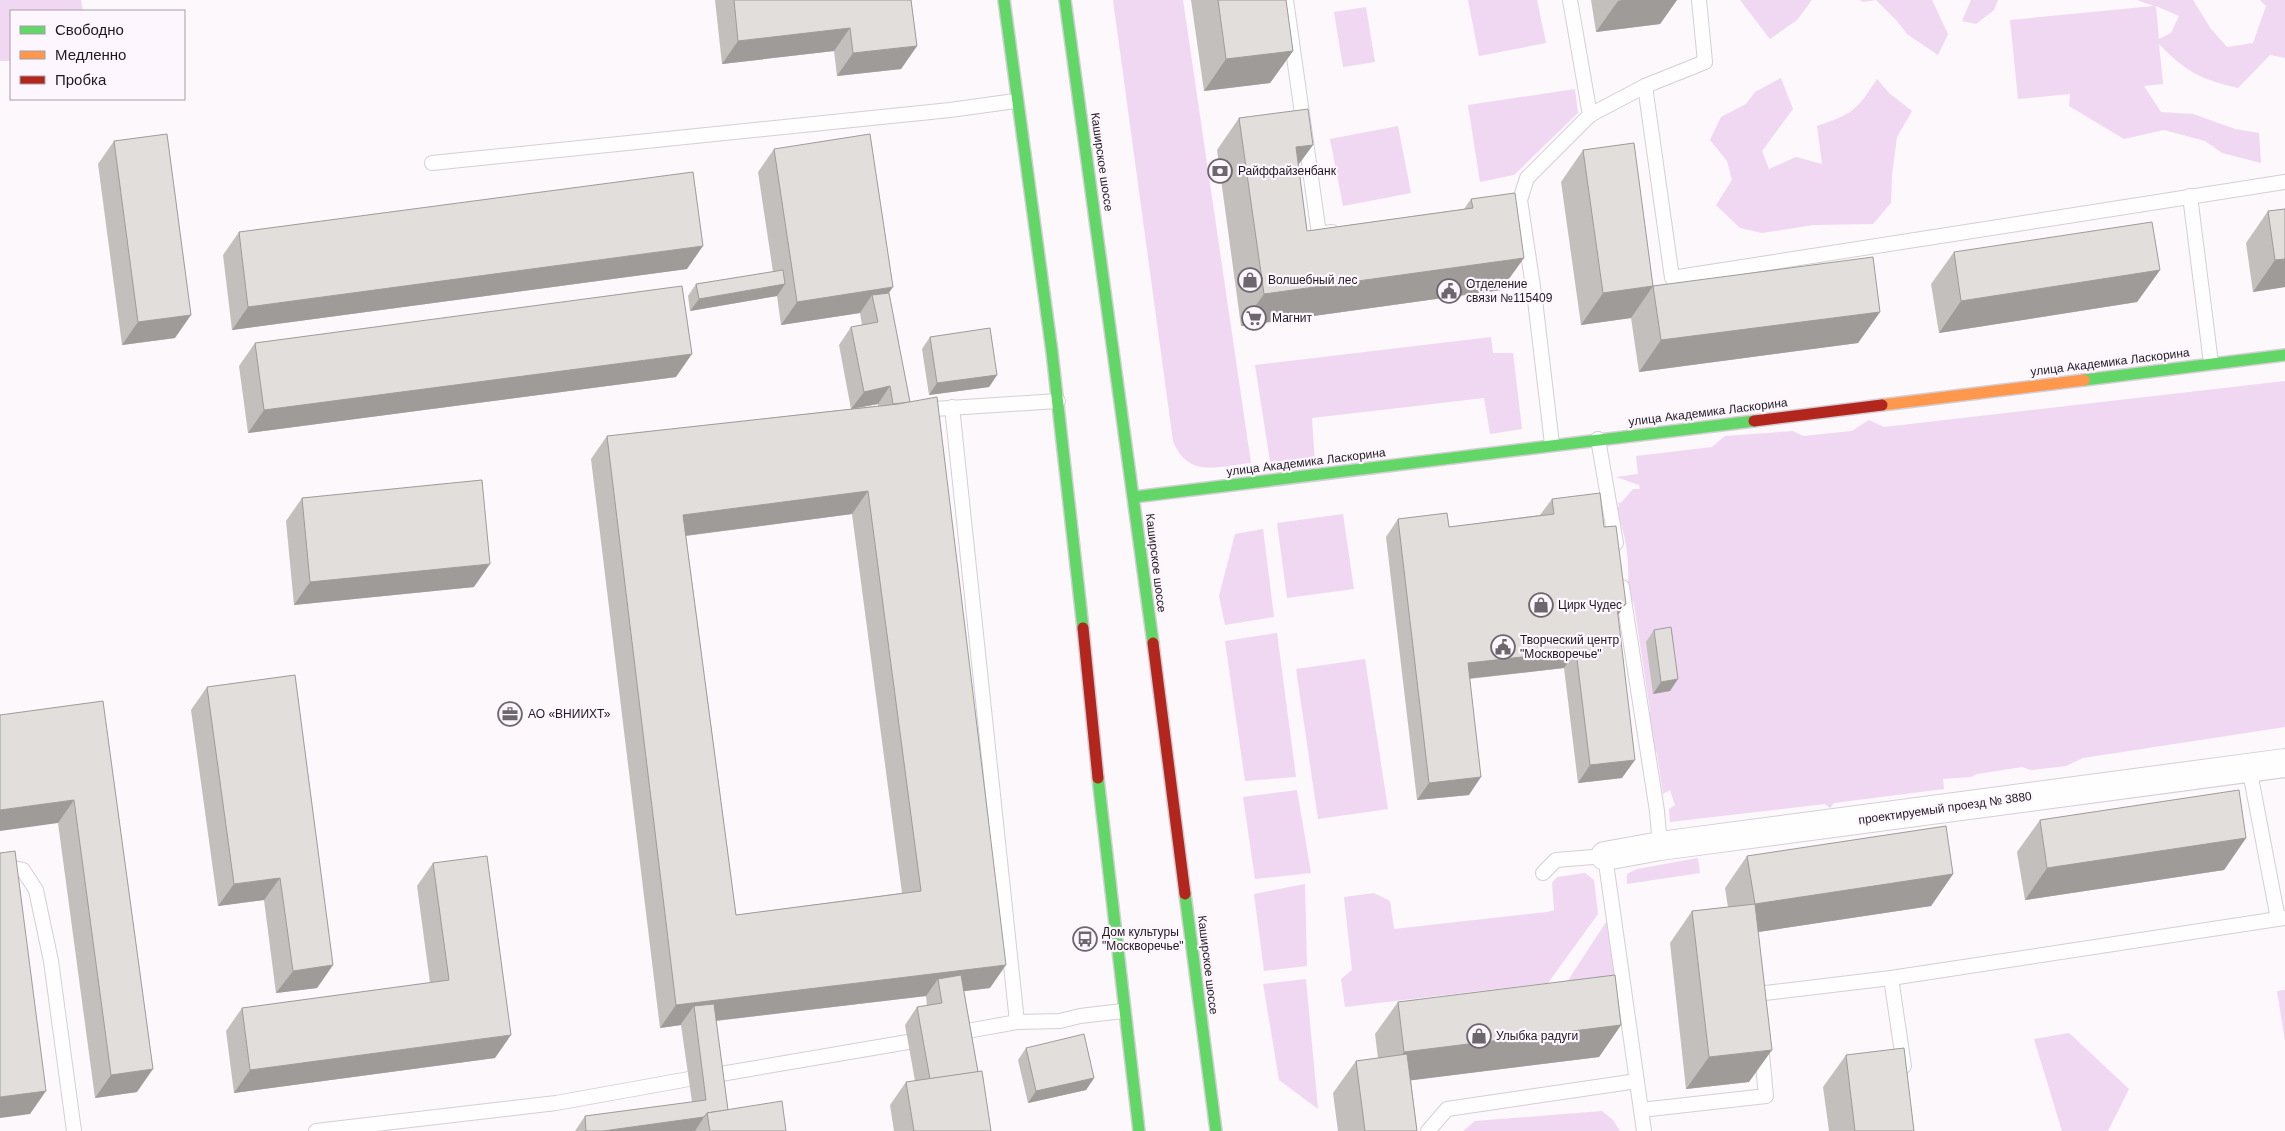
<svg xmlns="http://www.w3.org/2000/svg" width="2285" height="1131" font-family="Arial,sans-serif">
<rect width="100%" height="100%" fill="#fcf8fc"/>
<g fill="#f0d7f2" fill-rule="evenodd">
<path d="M 0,0 L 81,0 L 83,11 L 11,11 L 11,61 L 0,61 Z"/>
<path d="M 1113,0 L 1183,0 L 1251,463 C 1219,466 1188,479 1173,441 Z"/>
<path d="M 1468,0 L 1537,0 L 1546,43 L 1479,56 Z"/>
<path d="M 1740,0 L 1812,0 L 1797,20 L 1770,39 Z"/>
<path d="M 1860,0 L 1932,0 L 1948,34 L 1938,55 L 1907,34 L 1897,21 L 1876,0 L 1863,2 Z"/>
<path d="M 1971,0 L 1998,0 L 1994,10 L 1976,24 L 1962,21 Z"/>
<path d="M 2137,0 L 2193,0 L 2211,29 L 2227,47 L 2253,43 L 2266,6 L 2260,0 L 2285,0 L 2285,58 L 2270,55 L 2238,88 C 2200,79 2186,72 2159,44 L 2163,84 L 2144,86 L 2161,112 L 2193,114 L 2235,129 L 2259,133 L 2261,163 L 2222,153 L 2205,141 L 2164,130 L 2124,139 L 2069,106 L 2070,94 L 2018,99 L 2010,20 L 2154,6 ZM 2156,6 L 2179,16 L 2171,33 L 2159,39 Z"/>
<path d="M 1366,7 L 1375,62 L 1343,67 L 1334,12 Z"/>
<path d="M 1781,78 L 1793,109 L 1762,151 L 1769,169 L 1796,157 L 1822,164 L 1817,126 C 1853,114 1856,111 1877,79 L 1889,93 L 1912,111 L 1897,137 L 1892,175 L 1891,203 L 1873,224 L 1814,225 L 1762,233 L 1740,228 L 1716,205 L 1732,180 L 1727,161 L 1710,140 L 1721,117 L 1746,104 L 1755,92 Z"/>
<path d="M 1575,89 L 1578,113 L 1514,175 L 1480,182 L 1468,105 Z"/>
<path d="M 1398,126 L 1411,193 L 1343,206 L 1330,139 Z"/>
<path d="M 1491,337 L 1493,353 L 1513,353 L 1522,429 L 1490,434 L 1484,398 L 1312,418 L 1315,464 L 1271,468 L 1255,365 Z"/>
<path d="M 2285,381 L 2285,727 L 2083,758 L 2066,766 L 2031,770 L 2022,767 L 1977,774 L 1971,777 L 1943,779 L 1944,789 L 1834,803 L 1830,808 L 1825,804 L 1670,822 L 1669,809 L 1675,805 L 1670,790 L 1663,794 L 1657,754 L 1644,727 L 1650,711 L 1634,604 L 1627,591 C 1631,570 1626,529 1615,510 L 1619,506 L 1618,502 L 1621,503 L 1633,489 L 1640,489 L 1639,485 L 1616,477 L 1638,474 L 1636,456 L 1712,447 L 1725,436 L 1793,431 L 1803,436 L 1852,431 L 1869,420 L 1884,427 Z"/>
<path d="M 1343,514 L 1354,589 L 1287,598 L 1277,523 Z"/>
<path d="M 1263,529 L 1274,617 L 1225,625 L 1219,596 L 1235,534 Z"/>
<path d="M 1277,633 L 1296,777 L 1245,781 L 1225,641 Z"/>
<path d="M 1365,659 L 1388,809 L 1318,819 L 1296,669 Z"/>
<path d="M 1297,790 L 1311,873 L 1255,879 L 1243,797 Z"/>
<path d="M 1698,858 L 1700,873 L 1627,884 L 1627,874 L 1637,869 Z"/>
<path d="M 1585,873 L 1594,880 L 1598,914 L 1548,983 L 1345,1007 L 1341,979 L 1352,970 L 1344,897 L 1374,893 L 1390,901 L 1394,929 L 1547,912 L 1554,910 L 1552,883 L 1557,877 Z"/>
<path d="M 1305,884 L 1307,966 L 1264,971 L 1254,894 Z"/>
<path d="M 1608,919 L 1618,983 L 1563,988 Z"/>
<path d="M 1306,979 L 1318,1109 L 1279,1080 L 1263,984 Z"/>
<path d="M 2285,990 L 2285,1041 L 2277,991 Z"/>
<path d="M 2069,1033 L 2129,1089 L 2108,1131 L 2062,1131 L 2034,1039 Z"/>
<path d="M 1602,1111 L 1613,1120 L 1620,1131 L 1463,1131 L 1475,1121 Z"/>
</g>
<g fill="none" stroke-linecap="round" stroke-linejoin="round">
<g stroke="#d4cfd4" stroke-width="16">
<g id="lane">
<path d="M 1286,0 L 1319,234 L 1332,232"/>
<path d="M 1645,86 L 1672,278 L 2285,182"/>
<path d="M 1590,115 L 1645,86 L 1705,62 L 1699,0"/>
<path d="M 432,163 L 950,110 L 1015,101"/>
<path d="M 2190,196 L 2211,363"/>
<path d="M 1520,200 L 1527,178 L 1590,115 L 1570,0"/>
<path d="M 1499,204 L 1520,200 L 1535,300 L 1552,444"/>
<path d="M 952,407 L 1017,1022"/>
<path d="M 919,410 L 1058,401"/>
<path d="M 1598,439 L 1616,543"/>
<path d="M 1622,587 L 1657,811 L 1660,846"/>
<path d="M 2249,767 L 2278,919"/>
<path d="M 0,866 L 23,870 L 36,890 L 51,961 L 74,1131"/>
<path d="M 1543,873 L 1556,860 L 1605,856 L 1641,1110 L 1766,1096 L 1761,1044"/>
<path d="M 1891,978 L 1904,1066"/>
<path d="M 1758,1005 L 1757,994 L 1891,978 L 2285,918"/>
<path d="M 956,1033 L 1017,1022 L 1060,1021 L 1080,1016 L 1123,1011"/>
<path d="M 709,1076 L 908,1042"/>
<path d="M 1641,1110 L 1644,1131"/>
<path d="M 316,1131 L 556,1103 L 689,1079"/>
<path d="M 1428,1131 L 1447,1109 L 1637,1081"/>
</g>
</g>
<g stroke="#d4cfd4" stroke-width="30">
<path id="street" d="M 1605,856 L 1660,846 L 2285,763"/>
</g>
<g stroke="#d4cfd4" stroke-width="14">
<g id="fast">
<path d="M 1004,0 L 1052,352 L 1083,628"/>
<path d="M 1065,0 L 1153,643"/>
<path d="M 2084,380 L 2285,355"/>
<path d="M 1134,497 L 1754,421"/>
<path d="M 1098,778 L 1139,1131"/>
<path d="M 1185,894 L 1216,1131"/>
</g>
</g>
<g stroke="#d4cfd4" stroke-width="14">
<path id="slow" d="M 1882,405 L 2084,380"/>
</g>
<g stroke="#d4cfd4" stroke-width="14">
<g id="jam">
<path d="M 1754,421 L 1882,405"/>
<path d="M 1083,628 L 1098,778"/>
<path d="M 1153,643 L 1185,894"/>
</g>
</g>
<use href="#lane" stroke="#fffeff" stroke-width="14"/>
<use href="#street" stroke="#fffeff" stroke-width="28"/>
<use href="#fast" stroke="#63d668" stroke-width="11"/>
<use href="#slow" stroke="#ff974d" stroke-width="11"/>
<use href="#jam" stroke="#b3261e" stroke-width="11"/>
</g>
<g fill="#c2bfbc" fill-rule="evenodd">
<path d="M 715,0 L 911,0 L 917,46 L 901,69 L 837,76 L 834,51 L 722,64 Z"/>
<path d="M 1191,0 L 1286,0 L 1293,51 L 1270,83 L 1204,91 Z"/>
<path d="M 1591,0 L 1677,0 L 1660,24 L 1596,32 Z"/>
<path d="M 1239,118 L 1313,145 L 1298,165 L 1307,231 L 1464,209 L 1471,199 L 1501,290 L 1241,326 L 1217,150 Z"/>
<path d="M 114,141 L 175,338 L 122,345 L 98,164 Z"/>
<path d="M 774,149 L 889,293 L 990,988 L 964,991 L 978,1072 L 991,1131 L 894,1131 L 890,1105 L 906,1082 L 915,1081 L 905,1025 L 917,1007 L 927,1006 L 926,996 L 716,1021 L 728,1110 L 786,1131 L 575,1131 L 585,1116 L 692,1102 L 681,1025 L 660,1028 L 591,459 L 607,436 L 851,409 L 839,345 L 851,327 L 862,325 L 860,313 L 781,325 L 777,296 L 690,311 L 688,296 L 696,284 L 773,272 L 758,172 ZM 878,404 L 878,406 L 856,408 ZM 852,514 L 902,893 L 736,915 L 686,536 Z"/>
<path d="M 1583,150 L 1653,286 L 1880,312 L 1858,343 L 1639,372 L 1631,318 L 1581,325 L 1561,182 Z"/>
<path d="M 2285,209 L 2285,287 L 2253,292 L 2246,243 L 2268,211 Z"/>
<path d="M 239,232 L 687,269 L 232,330 L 223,255 Z"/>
<path d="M 1954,252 L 2160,270 L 2137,302 L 1939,333 L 1931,284 Z"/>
<path d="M 930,337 L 997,375 L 989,387 L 929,395 L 922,349 Z"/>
<path d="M 255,343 L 676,377 L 248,433 L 239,366 Z"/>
<path d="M 302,498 L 474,587 L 294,605 L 286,521 Z"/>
<path d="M 1552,499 L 1604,527 L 1618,616 L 1622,778 L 1578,783 L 1564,668 L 1469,679 L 1469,795 L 1417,800 L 1386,537 L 1398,519 L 1449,527 L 1540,515 Z"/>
<path d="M 1654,630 L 1670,691 L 1653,694 L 1646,642 Z"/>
<path d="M 207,687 L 333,965 L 317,988 L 276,993 L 264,900 L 218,906 L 191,710 Z"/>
<path d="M 103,701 L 137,1092 L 95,1098 L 58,823 Z"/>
<path d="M 2040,820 L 2246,838 L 2224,870 L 2025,900 L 2017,852 Z"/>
<path d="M 1747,856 L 1953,874 L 1931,906 L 1758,932 L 1749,1082 L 1686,1089 L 1670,943 L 1692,911 L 1728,907 L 1725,888 Z"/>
<path d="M 433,863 L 495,1058 L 234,1093 L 226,1031 L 242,1008 L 430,983 L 417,886 Z"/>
<path d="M 1398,1002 L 1621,1025 L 1599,1057 L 1411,1080 L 1417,1131 L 1338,1131 L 1333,1093 L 1356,1061 L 1378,1058 L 1375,1034 Z"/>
<path d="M 1026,1048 L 1094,1078 L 1086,1090 L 1028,1103 L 1018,1060 Z"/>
<path d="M 1846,1055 L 1914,1131 L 1829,1131 L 1823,1087 Z"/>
</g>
<g fill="#9e9b99">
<path d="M 1622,0 L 1677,0 L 1660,24 L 1596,32 L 1618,1 Z"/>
<path d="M 850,28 L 834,51 L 722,64 L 738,41 Z"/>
<path d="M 917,46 L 901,69 L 837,76 L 853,53 Z"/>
<path d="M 1293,51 L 1270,83 L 1204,91 L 1226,59 Z"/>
<path d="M 1313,145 L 1290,176 L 1296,147 Z"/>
<path d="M 703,246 L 687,269 L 232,330 L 248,307 Z"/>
<path d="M 1524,258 L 1501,290 L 1241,326 L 1264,294 Z"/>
<path d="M 2285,259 L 2285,287 L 2253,292 L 2275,260 Z"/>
<path d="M 2160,270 L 2137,302 L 1939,333 L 1961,301 Z"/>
<path d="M 785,284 L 777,296 L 690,311 L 699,299 Z"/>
<path d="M 1653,286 L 1631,318 L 1581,325 L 1603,293 Z"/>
<path d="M 893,287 L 877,310 L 872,295 L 860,313 L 781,325 L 797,302 Z"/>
<path d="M 1880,312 L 1858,343 L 1639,372 L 1661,340 Z"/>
<path d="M 191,315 L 175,338 L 122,345 L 138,322 Z"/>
<path d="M 692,354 L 676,377 L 248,433 L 264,410 Z"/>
<path d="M 997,375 L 989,387 L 929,395 L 937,383 Z"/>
<path d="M 890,386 L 878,404 L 851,409 L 864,392 Z"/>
<path d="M 868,491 L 852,514 L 667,538 L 683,515 Z"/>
<path d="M 490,564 L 474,587 L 294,605 L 310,582 Z"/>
<path d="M 1626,604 L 1613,622 L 1617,607 Z"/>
<path d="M 1576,651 L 1564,668 L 1455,680 L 1468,663 Z"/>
<path d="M 1678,679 L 1670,691 L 1653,694 L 1661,682 Z"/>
<path d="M 1635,760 L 1622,778 L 1578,783 L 1590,765 Z"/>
<path d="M 1481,777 L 1469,795 L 1417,800 L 1429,783 Z"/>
<path d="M 74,800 L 58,823 L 0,831 L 0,810 Z"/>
<path d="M 2246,838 L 2224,870 L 2025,900 L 2047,868 Z"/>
<path d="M 1953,874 L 1931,906 L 1732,936 L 1755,904 Z"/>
<path d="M 280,878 L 264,900 L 218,906 L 234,884 Z"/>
<path d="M 333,965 L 317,988 L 276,993 L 293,971 Z"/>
<path d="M 1006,965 L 990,988 L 941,994 L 938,979 L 926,996 L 696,1023 L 694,1006 L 681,1024 L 681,1025 L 660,1028 L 676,1005 Z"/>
<path d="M 1621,1025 L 1599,1057 L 1382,1084 L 1404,1052 Z"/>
<path d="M 511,1035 L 495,1058 L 234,1093 L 250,1070 Z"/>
<path d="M 1772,1050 L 1749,1082 L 1686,1089 L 1709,1057 Z"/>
<path d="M 153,1069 L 137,1092 L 95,1098 L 111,1075 Z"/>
<path d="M 1094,1078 L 1086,1090 L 1028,1103 L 1036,1091 Z"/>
<path d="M 46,1091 L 30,1114 L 0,1118 L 0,1097 Z"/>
<path d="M 704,1117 L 695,1131 L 603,1131 Z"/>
</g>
<g fill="#e1dedb" stroke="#9e9b99" fill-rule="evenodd">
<path d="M 734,0 L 911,0 L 917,46 L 853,53 L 850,28 L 738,41 Z"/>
<path d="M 1218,0 L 1286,0 L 1293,51 L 1226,59 Z"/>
<path d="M 1308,109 L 1313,145 L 1296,147 L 1307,231 L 1473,208 L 1471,199 L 1515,193 L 1524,258 L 1264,294 L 1239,118 Z"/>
<path d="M 167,134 L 191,315 L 138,322 L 114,141 Z"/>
<path d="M 870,134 L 893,287 L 797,302 L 774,149 Z"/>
<path d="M 1634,143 L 1653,286 L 1603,293 L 1583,150 Z"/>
<path d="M 693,172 L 703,246 L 248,307 L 239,232 Z"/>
<path d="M 2285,209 L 2285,259 L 2275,260 L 2268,211 Z"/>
<path d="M 2152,222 L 2160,270 L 1961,301 L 1954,252 Z"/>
<path d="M 1873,257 L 1880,312 L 1661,340 L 1653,286 Z"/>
<path d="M 783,270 L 785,284 L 699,299 L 696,284 Z"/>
<path d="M 682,286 L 692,354 L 264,410 L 255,343 Z"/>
<path d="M 889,293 L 910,402 L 893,404 L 890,386 L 864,392 L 851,327 L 878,322 L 872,295 Z"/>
<path d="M 990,328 L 997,375 L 937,383 L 930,337 Z"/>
<path d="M 937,397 L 1006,965 L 676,1005 L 607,436 L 898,404 ZM 868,491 L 921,891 L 736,915 L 683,515 Z"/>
<path d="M 482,480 L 490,564 L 310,582 L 302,498 Z"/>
<path d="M 1600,493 L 1604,527 L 1616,526 L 1626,604 L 1617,607 L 1635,760 L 1590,765 L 1576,651 L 1468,663 L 1481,777 L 1429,783 L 1398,519 L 1447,513 L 1449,527 L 1554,514 L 1552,499 Z"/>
<path d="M 1671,627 L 1678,679 L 1661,682 L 1654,630 Z"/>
<path d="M 295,675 L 333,965 L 293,971 L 280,878 L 234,884 L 207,687 Z"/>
<path d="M 103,701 L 153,1069 L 111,1075 L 74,800 L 0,810 L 0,715 Z"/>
<path d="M 2239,790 L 2246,838 L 2047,868 L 2040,820 Z"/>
<path d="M 1946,826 L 1953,874 L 1755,904 L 1747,856 Z"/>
<path d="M 15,851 L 46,1091 L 0,1097 L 0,853 Z"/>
<path d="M 487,856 L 511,1035 L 250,1070 L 242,1008 L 449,980 L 433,863 Z"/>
<path d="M 1755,904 L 1772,1050 L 1709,1057 L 1692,911 Z"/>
<path d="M 961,975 L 978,1072 L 930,1079 L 917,1007 L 942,1003 L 938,979 Z"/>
<path d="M 1615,975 L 1621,1025 L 1404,1052 L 1398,1002 Z"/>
<path d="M 714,1004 L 728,1110 L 707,1113 L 704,1117 L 603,1131 L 586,1131 L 585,1116 L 706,1100 L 694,1006 Z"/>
<path d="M 1084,1034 L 1094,1078 L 1036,1091 L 1026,1048 Z"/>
<path d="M 1904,1048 L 1914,1131 L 1855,1131 L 1846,1055 Z"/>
<path d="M 1407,1054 L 1417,1131 L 1365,1131 L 1356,1061 Z"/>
<path d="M 982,1071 L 991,1131 L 914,1131 L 906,1082 Z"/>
<path d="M 782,1101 L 786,1131 L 710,1131 L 707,1113 Z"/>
</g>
<defs>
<g id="bank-ring" transform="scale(1.25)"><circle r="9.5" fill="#fef6fe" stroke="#6c676d" stroke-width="1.5"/><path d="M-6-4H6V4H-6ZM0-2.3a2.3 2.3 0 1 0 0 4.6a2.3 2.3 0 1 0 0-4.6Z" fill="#6c676d"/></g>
<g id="shop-ring" transform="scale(1.25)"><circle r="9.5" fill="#fef6fe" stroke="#6c676d" stroke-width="1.5"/><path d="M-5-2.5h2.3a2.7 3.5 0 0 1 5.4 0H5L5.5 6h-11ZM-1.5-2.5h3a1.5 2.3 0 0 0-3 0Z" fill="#6c676d"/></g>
<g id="civic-ring" transform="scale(1.25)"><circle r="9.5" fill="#fef6fe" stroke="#6c676d" stroke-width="1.5"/><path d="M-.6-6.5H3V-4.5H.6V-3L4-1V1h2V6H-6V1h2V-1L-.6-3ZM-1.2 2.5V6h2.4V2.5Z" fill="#6c676d"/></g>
<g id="supermarket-ring" transform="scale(1.25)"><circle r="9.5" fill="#fef6fe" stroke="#6c676d" stroke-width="1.5"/><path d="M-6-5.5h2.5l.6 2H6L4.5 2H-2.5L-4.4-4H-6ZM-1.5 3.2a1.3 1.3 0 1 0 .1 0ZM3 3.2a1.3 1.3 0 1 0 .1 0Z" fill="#6c676d"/></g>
<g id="office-ring" transform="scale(1.25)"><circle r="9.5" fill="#fef6fe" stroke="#6c676d" stroke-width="1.5"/><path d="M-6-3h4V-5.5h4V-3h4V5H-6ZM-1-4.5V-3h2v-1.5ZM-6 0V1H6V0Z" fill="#6c676d"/></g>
<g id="bus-ring" transform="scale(1.25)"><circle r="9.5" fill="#fef6fe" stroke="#6c676d" stroke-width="1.5"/><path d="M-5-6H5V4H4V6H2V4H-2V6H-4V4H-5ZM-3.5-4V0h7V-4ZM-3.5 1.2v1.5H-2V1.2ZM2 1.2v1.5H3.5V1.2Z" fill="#6c676d"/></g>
</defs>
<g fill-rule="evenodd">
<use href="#bank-ring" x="1220" y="171"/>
<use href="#shop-ring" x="1250" y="280"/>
<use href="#civic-ring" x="1449" y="291"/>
<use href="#supermarket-ring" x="1254" y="318"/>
<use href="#shop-ring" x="1541" y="605"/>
<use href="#civic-ring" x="1503" y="647"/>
<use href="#office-ring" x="510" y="714"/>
<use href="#bus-ring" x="1085" y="939"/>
<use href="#shop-ring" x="1479" y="1036"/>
</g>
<g text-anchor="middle" stroke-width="4.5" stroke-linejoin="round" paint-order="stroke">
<g font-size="12" fill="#1f1920" stroke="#fef6fe">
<text transform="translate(1102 162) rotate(82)" y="4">Каширское шоссе</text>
<text transform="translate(2110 362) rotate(-7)" y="4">улица Академика Ласкорина</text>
<text transform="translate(1708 412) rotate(-7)" y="4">улица Академика Ласкорина</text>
<text transform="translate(1306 462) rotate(-7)" y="4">улица Академика Ласкорина</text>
<text transform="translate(1156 563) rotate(83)" y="4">Каширское шоссе</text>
<text transform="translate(1945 808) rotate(-8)" y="4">проектируемый проезд № 3880</text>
<text transform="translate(1208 965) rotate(83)" y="4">Каширское шоссе</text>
</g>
<g font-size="12" fill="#1f1920" stroke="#fef6fe" text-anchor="start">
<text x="1238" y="175">Райффайзенбанк</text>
<text x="1268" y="284">Волшебный лес</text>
<text x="1466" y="288">Отделение<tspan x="1466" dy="14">связи №115409</tspan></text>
<text x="1272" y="322">Магнит</text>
<text x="1558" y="609">Цирк Чудес</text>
<text x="1520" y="644">Творческий центр<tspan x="1520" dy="14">"Москворечье"</tspan></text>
<text x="528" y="718">АО «ВНИИХТ»</text>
<text x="1102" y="936">Дом культуры<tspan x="1102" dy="14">"Москворечье"</tspan></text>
<text x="1496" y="1040">Улыбка радуги</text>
</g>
</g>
<rect x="10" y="10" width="175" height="90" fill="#fef6fe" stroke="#a59ea5"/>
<rect x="20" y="26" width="25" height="8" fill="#63d668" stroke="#a59ea5"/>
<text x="55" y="35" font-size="15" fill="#1f1920">Свободно</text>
<rect x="20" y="51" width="25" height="8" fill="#ff974d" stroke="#a59ea5"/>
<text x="55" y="60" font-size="15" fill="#1f1920">Медленно</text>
<rect x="20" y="76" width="25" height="8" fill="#b3261e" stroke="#a59ea5"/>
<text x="55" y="85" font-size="15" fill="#1f1920">Пробка</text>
</svg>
